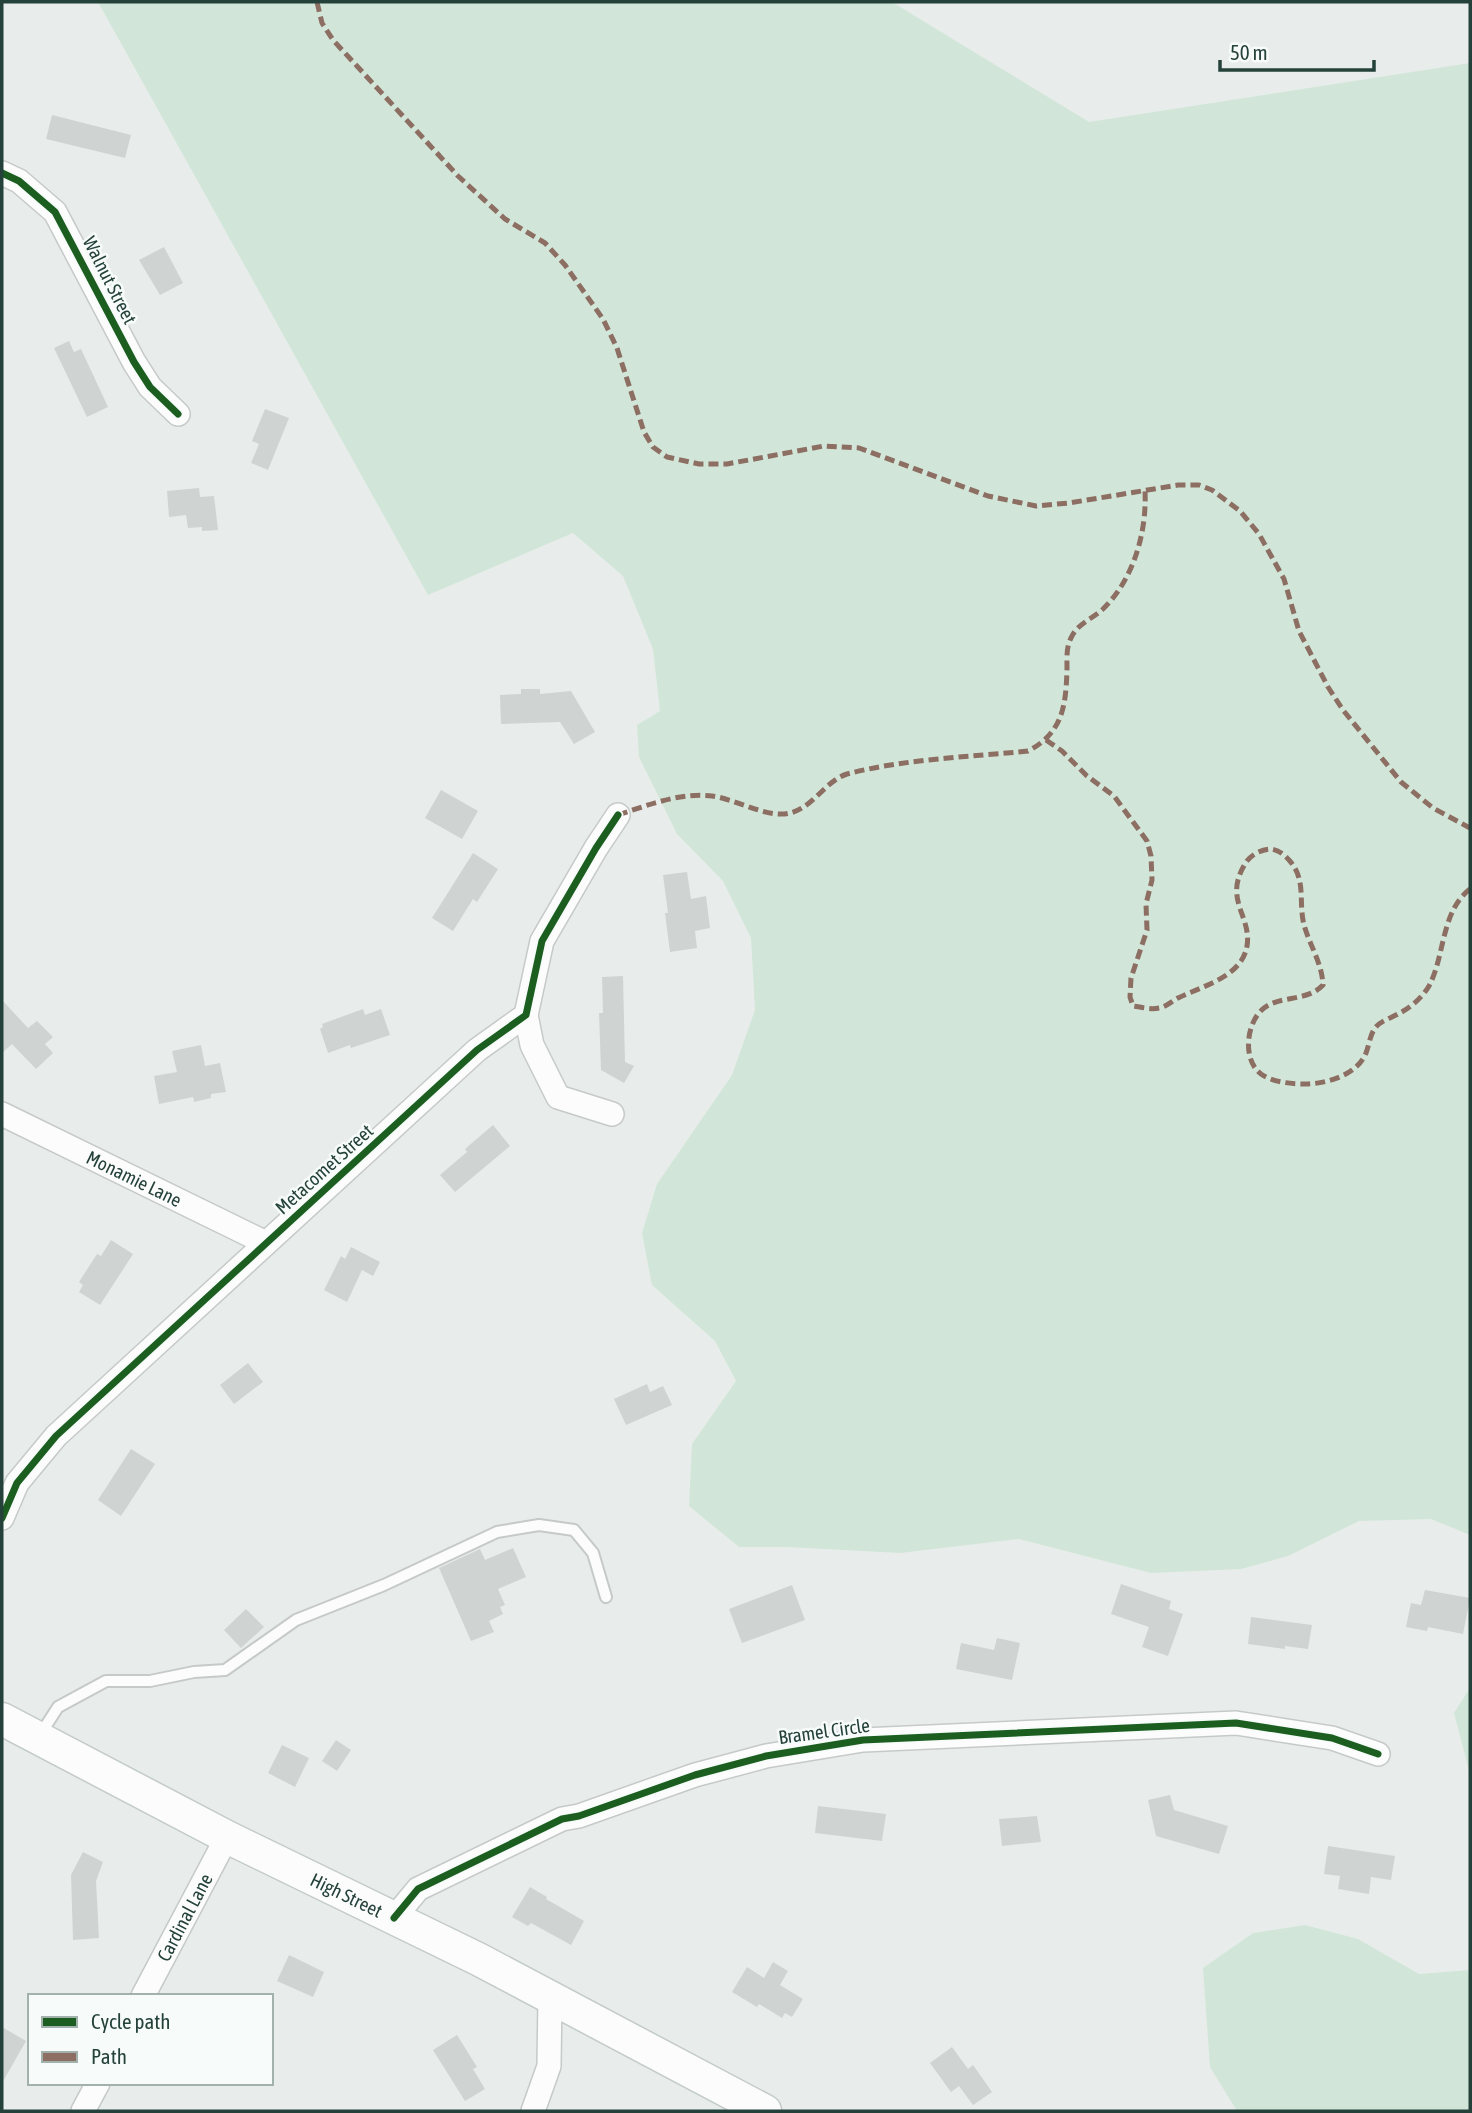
<svg xmlns="http://www.w3.org/2000/svg" width="1472" height="2113" font-family="'Asap Condensed',sans-serif">
<rect width="100%" height="100%" fill="#e8edeb"/>
<g fill="#d1e6d8">
<path d="M 98,2 L 892,2 L 1089,122 L 1470,63 L 1470,1535 L 1431,1519 L 1359,1521 L 1288,1556 L 1241,1569 L 1151,1573 L 1019,1539 L 900,1553 L 788,1547 L 739,1547 L 689,1506 L 692,1444 L 736,1381 L 715,1341 L 652,1285 L 642,1233 L 657,1184 L 732,1075 L 755,1010 L 751,938 L 723,881 L 677,834 L 639,757 L 637,725 L 660,711 L 653,649 L 623,576 L 573,533 L 428,595 Z"/>
<path d="M 1470,1688 L 1470,1774 L 1454,1713 Z"/>
<path d="M 1305,1925 L 1358,1939 L 1419,1974 L 1470,1970 L 1470,2111 L 1237,2111 L 1210,2067 L 1203,1968 L 1253,1933 Z"/>
</g>
<g fill="#cfd4d2">
<path d="M 52,115 L 131,135 L 125,158 L 46,139 Z"/>
<path d="M 164,247 L 183,283 L 160,295 L 139,260 Z"/>
<path d="M 69,341 L 74,352 L 81,349 L 108,407 L 87,417 L 54,348 Z"/>
<path d="M 265,409 L 289,418 L 268,470 L 251,463 L 259,444 L 252,441 Z"/>
<path d="M 199,488 L 200,497 L 214,496 L 218,530 L 202,531 L 202,527 L 188,528 L 186,515 L 169,517 L 167,491 Z"/>
<path d="M 521,689 L 540,689 L 540,694 L 571,691 L 595,732 L 574,744 L 560,722 L 501,724 L 500,695 L 521,694 Z"/>
<path d="M 441,790 L 478,811 L 462,839 L 425,818 Z"/>
<path d="M 473,853 L 498,869 L 477,902 L 473,899 L 453,931 L 432,918 Z"/>
<path d="M 687,872 L 691,899 L 706,896 L 710,928 L 695,931 L 697,948 L 670,952 L 665,913 L 668,913 L 663,875 Z"/>
<path d="M 623,976 L 625,1062 L 634,1066 L 624,1083 L 601,1070 L 599,1013 L 603,1013 L 602,977 Z"/>
<path d="M 2,1000 L 28,1028 L 37,1021 L 53,1037 L 45,1044 L 53,1053 L 36,1069 L 12,1044 L 2,1053 Z"/>
<path d="M 363,1009 L 365,1015 L 381,1009 L 390,1035 L 351,1048 L 350,1045 L 328,1053 L 320,1029 L 323,1027 L 322,1024 Z"/>
<path d="M 201,1045 L 205,1066 L 220,1063 L 226,1092 L 211,1094 L 211,1098 L 194,1102 L 193,1097 L 159,1104 L 154,1076 L 177,1072 L 172,1051 Z"/>
<path d="M 493,1125 L 510,1146 L 455,1192 L 440,1175 L 467,1152 L 465,1149 Z"/>
<path d="M 111,1240 L 133,1254 L 100,1305 L 79,1292 L 83,1285 L 79,1282 L 97,1254 L 101,1256 Z"/>
<path d="M 351,1247 L 380,1262 L 373,1276 L 362,1270 L 347,1302 L 324,1290 L 341,1256 L 345,1259 Z"/>
<path d="M 248,1363 L 263,1382 L 234,1404 L 220,1385 Z"/>
<path d="M 647,1384 L 650,1392 L 663,1386 L 672,1405 L 626,1425 L 614,1399 Z"/>
<path d="M 131,1449 L 155,1464 L 121,1516 L 98,1500 Z"/>
<path d="M 513,1548 L 526,1577 L 498,1589 L 505,1605 L 500,1607 L 503,1614 L 489,1621 L 494,1632 L 471,1641 L 439,1568 L 480,1549 L 485,1560 Z"/>
<path d="M 1121,1584 L 1171,1601 L 1169,1609 L 1183,1614 L 1168,1656 L 1142,1647 L 1149,1627 L 1111,1614 Z"/>
<path d="M 792,1585 L 805,1620 L 742,1643 L 729,1609 Z"/>
<path d="M 1425,1590 L 1470,1598 L 1463,1634 L 1428,1627 L 1427,1631 L 1406,1627 L 1411,1603 L 1421,1605 Z"/>
<path d="M 246,1609 L 264,1627 L 241,1648 L 224,1630 Z"/>
<path d="M 1251,1617 L 1312,1625 L 1308,1649 L 1285,1646 L 1285,1649 L 1248,1644 Z"/>
<path d="M 997,1638 L 1020,1643 L 1012,1680 L 956,1669 L 961,1643 L 994,1650 Z"/>
<path d="M 336,1740 L 351,1750 L 337,1771 L 322,1761 Z"/>
<path d="M 282,1745 L 309,1758 L 295,1787 L 268,1773 Z"/>
<path d="M 1170,1795 L 1174,1810 L 1228,1826 L 1219,1854 L 1156,1836 L 1148,1800 Z"/>
<path d="M 818,1806 L 886,1814 L 882,1841 L 815,1833 Z"/>
<path d="M 1037,1816 L 1041,1842 L 1002,1846 L 999,1819 Z"/>
<path d="M 1328,1846 L 1395,1856 L 1391,1880 L 1371,1877 L 1369,1894 L 1338,1889 L 1340,1876 L 1324,1874 Z"/>
<path d="M 83,1852 L 103,1862 L 96,1881 L 99,1938 L 73,1940 L 71,1875 Z"/>
<path d="M 530,1887 L 547,1897 L 546,1899 L 584,1921 L 571,1945 L 531,1923 L 528,1926 L 512,1917 Z"/>
<path d="M 289,1955 L 324,1972 L 313,1997 L 277,1981 Z"/>
<path d="M 773,1962 L 788,1971 L 780,1985 L 803,1999 L 792,2017 L 785,2013 L 782,2018 L 759,2004 L 757,2007 L 732,1992 L 747,1967 L 764,1978 Z"/>
<path d="M 2,2027 L 26,2041 L 2,2083 Z"/>
<path d="M 457,2035 L 477,2067 L 473,2069 L 485,2089 L 465,2101 L 433,2050 Z"/>
<path d="M 952,2047 L 968,2069 L 973,2065 L 992,2092 L 973,2105 L 959,2086 L 951,2092 L 930,2063 Z"/>
</g>
<g fill="none" stroke-linecap="round" stroke-linejoin="round">
<g stroke="#c5cac8" stroke-width="14">
<path id="lane" d="M 40,1735 L 58,1707 L 106,1681 L 150,1681 L 194,1672 L 225,1670 L 296,1620 L 384,1585 L 497,1532 L 539,1525 L 574,1530 L 593,1553 L 606,1597"/>
</g>
<g stroke="#c5cac8" stroke-width="26">
<g id="street">
<path d="M 2,173 L 19,181 L 55,212 L 134,362 L 150,387 L 178,414"/>
<path d="M 526,1015 L 532,1045 L 558,1097 L 612,1114"/>
<path id="s1" d="M 2,1114 L 266,1243"/>
<path d="M 2,1518 L 17,1483 L 56,1436 L 477,1050 L 526,1015 L 542,941 L 596,848 L 618,815"/>
<path d="M 394,1918 L 418,1889 L 562,1819 L 579,1816 L 695,1775 L 766,1756 L 863,1740 L 1236,1723 L 1332,1738 L 1378,1754"/>
<path id="s2" d="M 143,1996 L 227,1837"/>
<path d="M 83,2111 L 98,2083"/>
<path d="M 533,2111 L 549,2066 L 550,1997"/>
</g>
</g>
<g stroke="#c3cbc8" stroke-width="35">
<g id="secondary">
<path id="s3" d="M 2,1719 L 227,1837 L 478,1959 L 765,2111"/>
</g>
</g>
<use href="#lane" stroke="#fcfcfc" stroke-width="10"/>
<use href="#street" stroke="#fcfcfc" stroke-width="23"/>
<use href="#secondary" stroke="#fcfcfc" stroke-width="32"/>
<g stroke="#8d6e63" stroke-width="5" stroke-dasharray="10 5" stroke-linecap="butt">
<path d="M 317,2 L 322,23 L 333,40 L 458,176 L 505,219 L 545,243 L 565,265 L 603,319 L 617,348 L 644,432 L 653,447 L 667,457 L 699,464 L 727,464 L 824,446 L 859,448 L 988,496 L 1036,506 L 1069,503 L 1178,485 L 1199,485 L 1212,490 L 1240,511 L 1259,534 L 1284,579 L 1299,631 L 1328,687 L 1343,710 L 1401,782 L 1433,808 L 1470,828"/>
<path d="M 1046,740 L 1062,751 L 1087,776 L 1114,796 L 1147,841 L 1151,856 L 1152,880 L 1146,904 L 1147,930 L 1131,978 L 1130,997 L 1133,1006 C 1141,1007 1151,1010 1159,1008 C 1166,1007 1172,1001 1178,998 C 1202,986 1242,977 1247,946 C 1252,916 1223,900 1245,864 C 1249,856 1261,849 1271,849 C 1278,850 1284,854 1289,860 C 1307,880 1298,901 1304,925 C 1310,946 1322,963 1323,985 C 1307,1002 1281,995 1264,1008 C 1246,1022 1242,1060 1261,1074 C 1274,1083 1293,1084 1308,1084 C 1328,1083 1357,1075 1366,1053 C 1369,1045 1370,1035 1375,1028 C 1380,1021 1391,1018 1398,1014 C 1410,1008 1422,998 1429,986 C 1445,956 1441,911 1470,889"/>
<path d="M 618,815 C 648,805 681,792 712,796 C 736,799 768,819 790,813 C 814,807 825,781 847,774 C 904,759 969,757 1028,751 C 1063,733 1066,705 1067,669 C 1067,659 1066,647 1071,638 C 1077,624 1092,619 1103,609 C 1133,580 1147,533 1145,491"/>
</g>
<g stroke="#f7fbf9" stroke-width="11">
<g id="cycleway">
<path d="M 2,173 L 19,181 L 55,212 L 134,362 L 150,387 L 178,414"/>
<path d="M 2,1518 L 17,1483 L 56,1436 L 477,1050 L 526,1015 L 542,941 L 596,848 L 618,815"/>
<path d="M 394,1918 L 418,1889 L 562,1819 L 579,1816 L 695,1775 L 766,1756 L 863,1740 L 1236,1723 L 1332,1738 L 1378,1754"/>
</g>
</g>
<use href="#cycleway" stroke="#1b5e20" stroke-width="7"/>
</g>
<g text-anchor="middle" stroke-width="5" stroke-linejoin="round" paint-order="stroke">
<g font-size="19" fill="#24423a" stroke="#f7fbf9">
<text transform="translate(110 280) rotate(63)" y="7">Walnut Street</text>
<text transform="translate(324 1169) rotate(-42)" y="7">Metacomet Street</text>
<text dy="7" stroke="none"><textPath href="#s1" startOffset="147">Monamie Lane</textPath></text>
<text transform="translate(824 1731) rotate(-8)" y="7">Bramel Circle</text>
<text dy="7" stroke="none"><textPath href="#s3" startOffset="387">High Street</textPath></text>
<text dy="7" stroke="none"><textPath href="#s2" startOffset="89">Cardinal Lane</textPath></text>
</g>
</g>
<rect width="1472" height="2113" fill="none" stroke="#24423a" stroke-width="7"/>
<rect x="28" y="1994" width="245" height="91" fill="#f7fbf9" stroke="#a3b1ad" stroke-width="2"/>
<rect x="42" y="2017" width="35" height="10" fill="#1b5e20" stroke="#a3b1ad" stroke-width="2"/>
<text x="91" y="2029" font-size="21" fill="#24423a">Cycle path</text>
<rect x="42" y="2052" width="35" height="10" fill="#8d6e63" stroke="#a3b1ad" stroke-width="2"/>
<text x="91" y="2064" font-size="21" fill="#24423a">Path</text>
<path d="M1220 60v10h154v-10" fill="none" stroke="#24423a" stroke-width="3.5"/>
<text x="1230" y="60" font-size="21" fill="#24423a" stroke="#f7fbf9" stroke-width="5" paint-order="stroke">50 m</text>
</svg>
